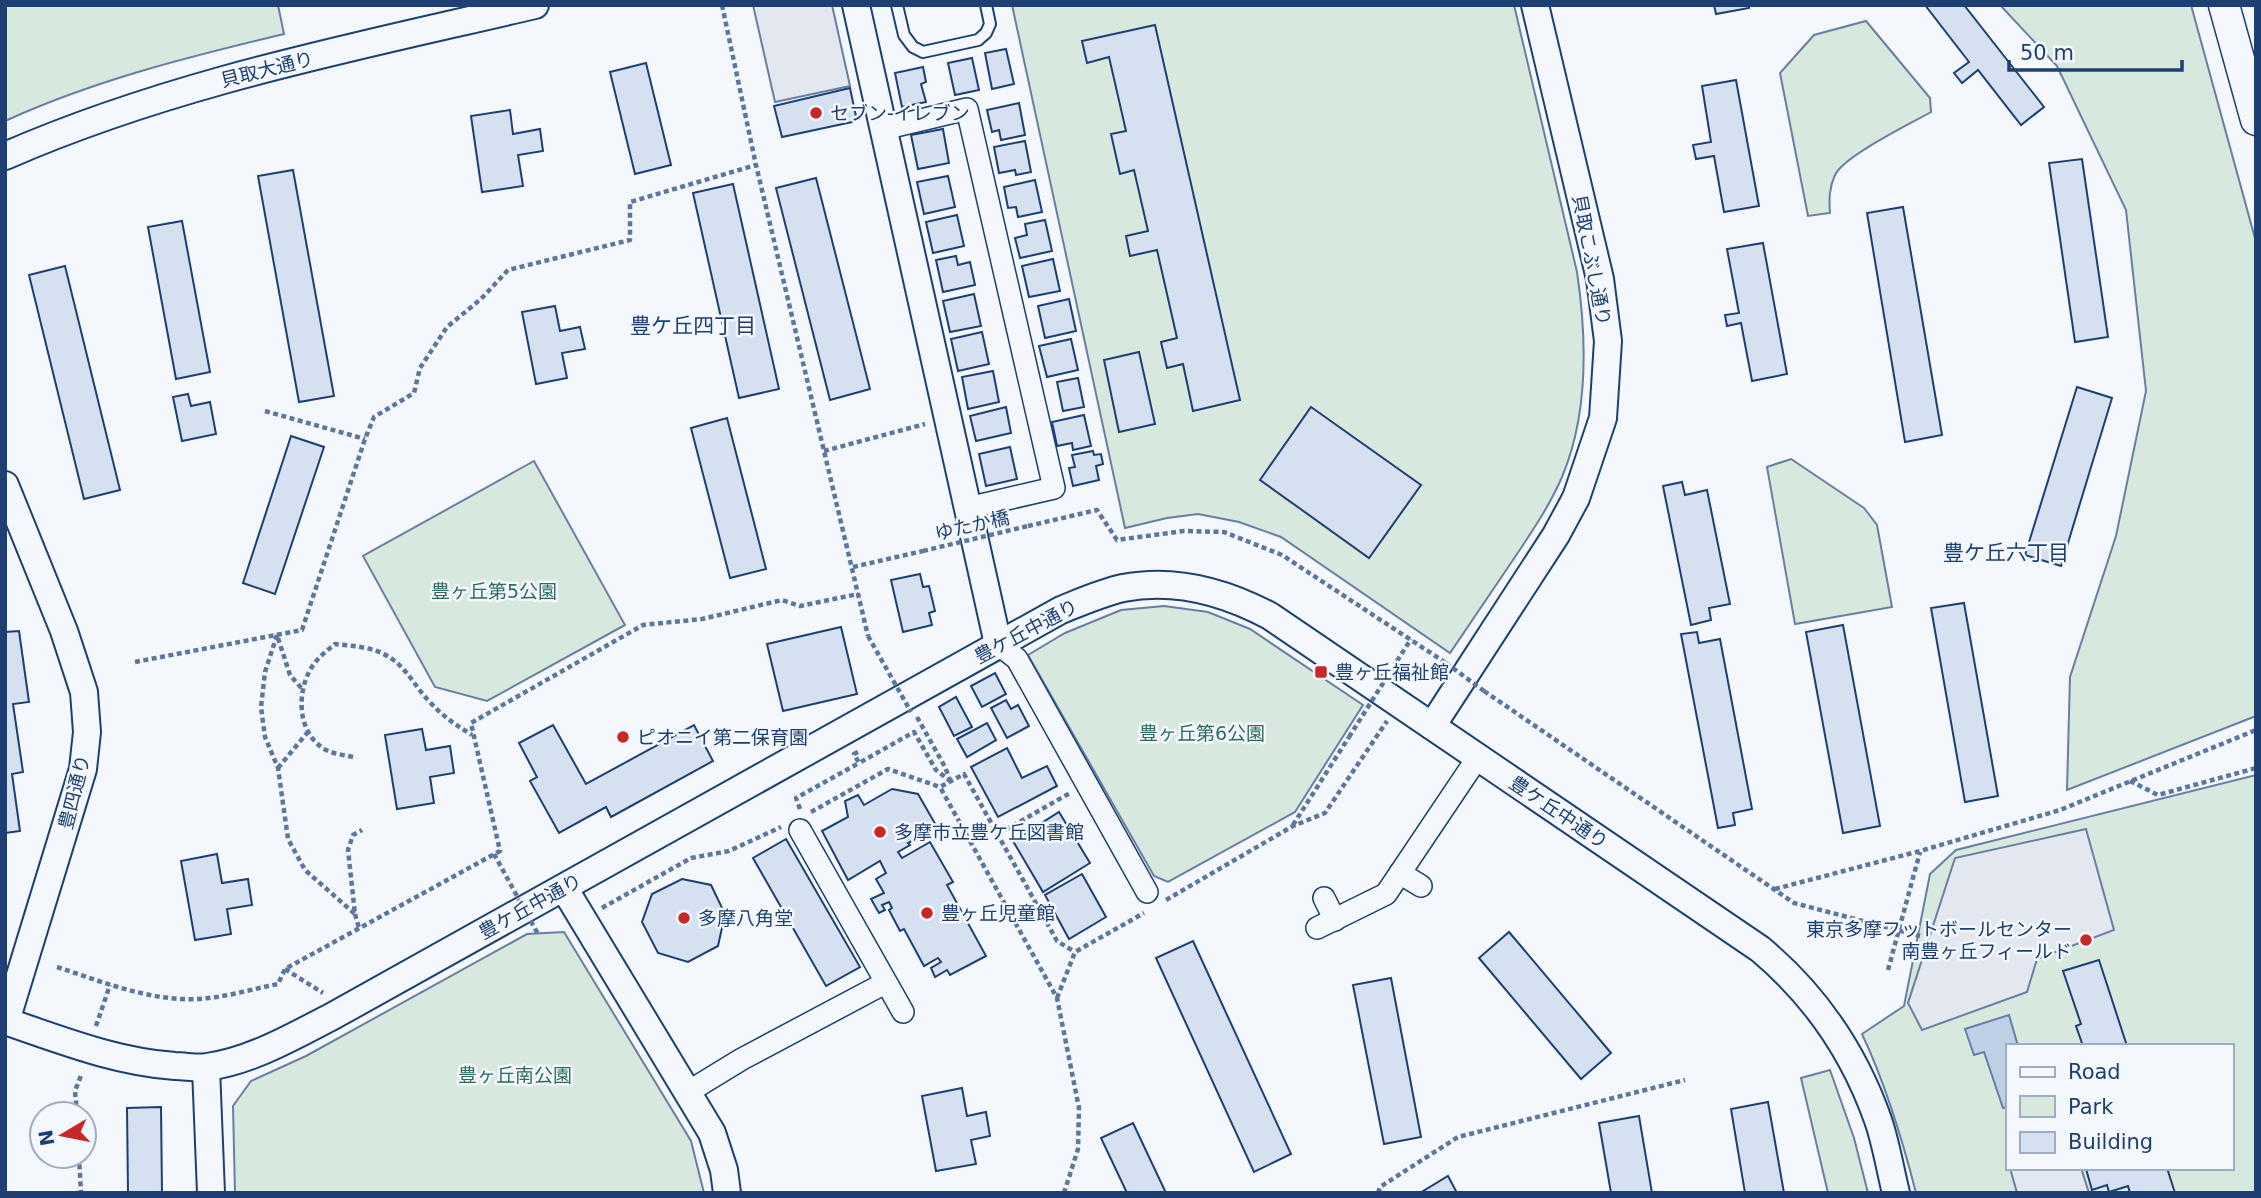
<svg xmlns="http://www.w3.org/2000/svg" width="2261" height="1198" font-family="'DejaVu Sans','Noto Sans JP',sans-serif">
<rect width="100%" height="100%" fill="#f4f7fb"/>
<g fill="#d7e8df" stroke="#687fa3" stroke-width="2" fill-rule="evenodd">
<path d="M 5,5 L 278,5 L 284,34 C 188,57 95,80 5,121 Z"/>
<path d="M 1012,5 L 1514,5 L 1577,272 C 1587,339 1589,413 1562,477 C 1549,507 1531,533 1513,560 C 1492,591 1471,622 1450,653 L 1281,537 L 1239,522 L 1198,514 L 1167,518 L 1125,528 Z"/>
<path d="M 2000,5 L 2191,5 L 2256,242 L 2256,716 L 2067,790 L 2070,677 L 2116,536 L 2146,391 L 2126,210 L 2057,66 Z"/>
<path d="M 1866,21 L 1930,98 L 1931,112 C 1910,124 1844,156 1835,175 C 1829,188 1829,199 1830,213 L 1808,216 L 1780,73 L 1814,35 Z"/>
<path d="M 1791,459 L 1864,508 L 1877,525 L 1892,607 L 1795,624 L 1767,467 Z"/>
<path d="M 534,461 L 625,625 L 487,701 L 435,687 L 363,556 Z"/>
<path d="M 1164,606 L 1208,612 L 1250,629 L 1363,705 L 1295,812 L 1168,882 L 1154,876 L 1028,655 L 1065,633 L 1121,610 Z"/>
<path d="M 2256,775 L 2256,1193 L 1916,1193 C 1902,1138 1886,1085 1862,1034 L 1904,1006 L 1930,874 L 1956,850 ZM 2007,1046 L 2231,1046 L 2231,1168 L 2007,1168 Z"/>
<path d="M 564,932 L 691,1141 L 704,1193 L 235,1193 L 233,1106 L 251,1081 L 306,1056 L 527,934 Z"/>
<path d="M 1830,1070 L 1854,1138 L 1868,1193 L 1828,1193 L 1801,1078 Z"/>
</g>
<g fill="#e3e8f0" stroke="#687fa3" stroke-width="2">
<path d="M 753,5 L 832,5 L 850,86 L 775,102 Z"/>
<path d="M 2086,829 L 2114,930 L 2037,959 L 2027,992 L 1922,1030 L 1908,1003 L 1955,858 Z"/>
<path d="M 2010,1168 L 2081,1168 L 2089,1193 L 2017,1193 Z"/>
</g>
<path fill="#bed0e5" stroke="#687fa3" stroke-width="2" d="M 2009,1015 L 2018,1046 L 2007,1046 L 2007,1107 L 2003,1108 L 1984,1052 L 1974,1055 L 1965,1029 Z"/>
<g fill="#d5e0f0" stroke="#1d3f73" stroke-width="2">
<path d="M 1714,5 L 1749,5 L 1749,8 L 1716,14 Z"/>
<path d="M 1925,5 L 1964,5 L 2044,107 L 2021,125 L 1978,70 L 1962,83 L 1954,73 L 1969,62 Z"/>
<path d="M 1155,25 L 1240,400 L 1193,411 L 1183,364 L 1167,368 L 1161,342 L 1177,338 L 1157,250 L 1130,256 L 1126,236 L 1148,231 L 1134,170 L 1120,174 L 1111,134 L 1126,131 L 1109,57 L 1087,63 L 1082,41 Z"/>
<path d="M 1006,49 L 1014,84 L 992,89 L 985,53 Z"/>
<path d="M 972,58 L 979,90 L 955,95 L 948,63 Z"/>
<path d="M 646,63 L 671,165 L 635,174 L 610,72 Z"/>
<path d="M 923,67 L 926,82 L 921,84 L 926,102 L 902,107 L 895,73 Z"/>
<path d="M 1736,80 L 1759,206 L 1724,212 L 1714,156 L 1696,159 L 1693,145 L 1711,142 L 1702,86 Z"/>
<path d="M 850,88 L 857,121 L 782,137 L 774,106 Z"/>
<path d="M 1019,103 L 1025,135 L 1001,140 L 999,130 L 992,132 L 987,110 Z"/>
<path d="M 510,110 L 513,134 L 540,129 L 543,151 L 518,155 L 523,186 L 482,192 L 471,116 Z"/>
<path d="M 943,129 L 949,163 L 918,169 L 911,135 Z"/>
<path d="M 1025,141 L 1031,172 L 1016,175 L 1015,170 L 999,173 L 994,147 Z"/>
<path d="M 2082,159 L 2108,337 L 2075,342 L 2049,163 Z"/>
<path d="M 293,170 L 334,396 L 299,402 L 258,176 Z"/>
<path d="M 948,176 L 955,207 L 924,214 L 917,182 Z"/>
<path d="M 816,178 L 870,389 L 830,400 L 776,188 Z"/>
<path d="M 1035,180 L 1042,212 L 1018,217 L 1016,207 L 1008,208 L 1004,187 Z"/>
<path d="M 733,184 L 779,389 L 739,398 L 693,193 Z"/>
<path d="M 1903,207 L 1942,435 L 1905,442 L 1867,213 Z"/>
<path d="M 957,215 L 964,246 L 933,253 L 926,222 Z"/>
<path d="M 1045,220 L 1052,251 L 1020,258 L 1015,238 L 1027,235 L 1025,224 Z"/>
<path d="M 182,221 L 210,372 L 176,379 L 148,227 Z"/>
<path d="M 1763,243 L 1787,374 L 1752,381 L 1741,323 L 1727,326 L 1725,315 L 1739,313 L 1727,249 Z"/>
<path d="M 956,256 L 958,265 L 970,262 L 975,285 L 943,292 L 936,260 Z"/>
<path d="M 1053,259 L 1060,291 L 1029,297 L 1022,266 Z"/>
<path d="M 65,266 L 120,490 L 84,499 L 29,275 Z"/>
<path d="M 974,294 L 981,326 L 950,332 L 943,301 Z"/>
<path d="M 1069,299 L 1076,331 L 1045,338 L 1038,306 Z"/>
<path d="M 555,306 L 560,331 L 580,327 L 585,349 L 562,353 L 567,378 L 536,384 L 522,312 Z"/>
<path d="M 982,332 L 989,364 L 958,371 L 951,339 Z"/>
<path d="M 1071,339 L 1078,370 L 1047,377 L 1039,346 Z"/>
<path d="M 1139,352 L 1155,424 L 1119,432 L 1104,360 Z"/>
<path d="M 993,371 L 999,402 L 968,409 L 962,377 Z"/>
<path d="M 1078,378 L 1084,407 L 1063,411 L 1057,382 Z"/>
<path d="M 2077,387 L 2112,398 L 2061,566 L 2025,555 Z"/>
<path d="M 188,394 L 191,406 L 210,402 L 216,434 L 182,441 L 173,397 Z"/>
<path d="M 1006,407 L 1011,433 L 976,441 L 970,416 Z"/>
<path d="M 1311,407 L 1421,485 L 1369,558 L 1260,480 Z"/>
<path d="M 1084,415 L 1091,446 L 1073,450 L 1072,443 L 1057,446 L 1052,422 Z"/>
<path d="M 727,418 L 766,569 L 730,578 L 691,428 Z"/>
<path d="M 291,436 L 324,447 L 275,594 L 243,583 Z"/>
<path d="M 1010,447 L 1017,479 L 986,486 L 979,454 Z"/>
<path d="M 1093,451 L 1094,455 L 1101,454 L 1103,464 L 1096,466 L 1099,480 L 1073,486 L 1069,468 L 1075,467 L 1072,455 Z"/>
<path d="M 1682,482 L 1685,495 L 1707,490 L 1730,604 L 1709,608 L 1711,620 L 1691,625 L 1663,486 Z"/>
<path d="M 920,574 L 923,587 L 929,586 L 935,611 L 929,613 L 932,625 L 903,632 L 891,580 Z"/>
<path d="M 1964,603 L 1998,796 L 1965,802 L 1931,608 Z"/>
<path d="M 1843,625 L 1880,826 L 1843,833 L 1806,632 Z"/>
<path d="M 841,627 L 857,694 L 783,711 L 767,644 Z"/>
<path d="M 19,631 L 29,702 L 13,704 L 23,772 L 12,774 L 20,831 L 5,833 L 5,632 Z"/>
<path d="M 1697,632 L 1699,643 L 1720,639 L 1752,809 L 1733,813 L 1735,825 L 1718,828 L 1681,634 Z"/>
<path d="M 995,673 L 1006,694 L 982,707 L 971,686 Z"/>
<path d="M 956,697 L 972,727 L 954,736 L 939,707 Z"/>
<path d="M 1006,700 L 1011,709 L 1018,705 L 1029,726 L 1007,738 L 991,708 Z"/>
<path d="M 987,723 L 996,740 L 967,757 L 957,739 Z"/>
<path d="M 553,725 L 586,784 L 694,725 L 713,761 L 611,817 L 606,807 L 559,833 L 530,781 L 537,777 L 519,743 Z"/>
<path d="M 422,729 L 426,750 L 450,746 L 454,773 L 430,777 L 434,803 L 397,809 L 385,735 Z"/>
<path d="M 1007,748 L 1022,778 L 1047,766 L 1057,786 L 998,817 L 971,767 Z"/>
<path d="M 892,789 L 918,794 L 937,827 L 908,843 L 910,845 L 898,852 L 902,858 L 930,842 L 953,882 L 947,885 L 986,956 L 950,975 L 947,970 L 935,977 L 931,968 L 941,962 L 938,958 L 924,966 L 904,929 L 900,931 L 889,910 L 892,908 L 889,902 L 882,905 L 885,910 L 879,913 L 871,899 L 884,893 L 876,879 L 886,873 L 880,861 L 848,880 L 822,831 L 848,817 L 845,801 L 858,795 L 864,805 Z"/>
<path d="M 1059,812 L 1090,863 L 1043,892 L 1013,841 Z"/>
<path d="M 786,839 L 860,967 L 826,986 L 753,858 Z"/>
<path d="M 217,854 L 222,883 L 248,879 L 252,905 L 227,909 L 231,934 L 195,940 L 181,861 Z"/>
<path d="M 1082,874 L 1106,917 L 1069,939 L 1045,895 Z"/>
<path d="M 682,879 L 711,885 L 725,914 L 718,946 L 688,962 L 658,953 L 642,922 L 652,894 Z"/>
<path d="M 1509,932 L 1611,1053 L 1581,1079 L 1479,958 Z"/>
<path d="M 1193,941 L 1291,1154 L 1254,1172 L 1156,958 Z"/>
<path d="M 2099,960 L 2127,1046 L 2083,1046 L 2076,1026 L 2081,1024 L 2063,971 Z"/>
<path d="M 1391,978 L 1421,1137 L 1384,1144 L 1353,985 Z"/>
<path d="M 962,1088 L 967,1116 L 986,1112 L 990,1136 L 971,1140 L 976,1164 L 936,1171 L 922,1096 Z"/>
<path d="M 1768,1102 L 1784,1193 L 1745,1193 L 1731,1109 Z"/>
<path d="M 161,1107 L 162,1193 L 128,1193 L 127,1108 Z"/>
<path d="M 1639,1116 L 1652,1193 L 1611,1193 L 1599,1123 Z"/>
<path d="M 1133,1123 L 1166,1193 L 1127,1193 L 1101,1138 Z"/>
<path d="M 2167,1168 L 2175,1193 L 2130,1193 L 2128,1186 L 2109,1192 L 2107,1185 L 2092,1190 L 2086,1169 Z"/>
<path d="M 1448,1176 L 1457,1193 L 1420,1193 Z"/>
</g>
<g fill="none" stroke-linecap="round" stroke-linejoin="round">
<g stroke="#1d3f73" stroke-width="14">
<path id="service" d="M 897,5 L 904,35 L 913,47 L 923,52 L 978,40 L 986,33 L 990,24 L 986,5"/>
</g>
<g stroke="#1d3f73" stroke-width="24">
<g id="minor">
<path d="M 883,129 L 967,109 L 1054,488 L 968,508"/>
<path d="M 998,644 L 1017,659 L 1147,892"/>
<path d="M 800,830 L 903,1012"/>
<path d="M 1400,873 L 1421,886"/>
<path d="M 1324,898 L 1335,920"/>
<path d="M 1317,928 L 1386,894 L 1478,757"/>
<path d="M 688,1092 L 742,1059 L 885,983"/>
</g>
</g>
<g stroke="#1d3f73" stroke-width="30">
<g id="tertiary">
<path d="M 856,5 L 998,644"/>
<path d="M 5,156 C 174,82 356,47 535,5"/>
<path d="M 5,485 L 64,631 L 84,692 L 87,732 L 83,769 L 6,1021"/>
<path d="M 1432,726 L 1556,535 L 1576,498 L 1603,418 L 1608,341 L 1600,279 L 1535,5"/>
<path d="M 564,888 L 712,1133 L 724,1170 L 727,1193"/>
<path d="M 5,1021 C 61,1040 116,1062 175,1066 C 186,1066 197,1069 207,1067 C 251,1061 292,1037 331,1017 L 1061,610 C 1081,602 1101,593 1123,588 C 1174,578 1225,592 1270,616 L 1760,949 C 1815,995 1854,1052 1878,1120 C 1886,1143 1890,1169 1896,1193"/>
<path d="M 206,1068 L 211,1193"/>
</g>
</g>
<g stroke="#1d3f73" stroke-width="33">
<path id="secondary" d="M 2224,5 L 2256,120"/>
</g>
<g stroke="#5e769c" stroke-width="4.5" stroke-dasharray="5 3.5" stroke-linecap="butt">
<path d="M 722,5 L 756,165 L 868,636"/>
<path d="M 265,411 L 365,439"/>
<path d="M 824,451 L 925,424"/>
<path d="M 1028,526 L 1097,510 L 1117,540 L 1184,531 L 1224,532 L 1282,555 L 1446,663"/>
<path d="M 853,567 L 923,551"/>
<path d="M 277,635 L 265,672 L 261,707 L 265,737 L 278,768 L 288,839 L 305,870 L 355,914 L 348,850 L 353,835 L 362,830"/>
<path d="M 278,638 L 290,675 L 303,690"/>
<path d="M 1397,661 L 1411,639"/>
<path d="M 135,662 L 302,630 L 365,439 L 374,417 L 414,393 L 420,368 L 447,327 L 481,299 L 508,270 L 630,240 L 630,202 L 756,165"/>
<path d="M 1484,691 L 1794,903 L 1920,936"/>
<path d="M 917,717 L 945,767 L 950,780"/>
<path d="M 858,752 L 854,754 L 859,763 L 914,732 L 936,770 L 950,781"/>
<path d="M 353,757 C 344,755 334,754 326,750 C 299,735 296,698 309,672 C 315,660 325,652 335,644 C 353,646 374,647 389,657 C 407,668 415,687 429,701 C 442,716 456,725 472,735"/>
<path d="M 278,768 L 307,733"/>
<path d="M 2130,781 L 2158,795 L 2256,768"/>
<path d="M 800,809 L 796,798 L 859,763"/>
<path d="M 811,812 L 888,769 L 940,787"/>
<path d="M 1293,825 L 1349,737"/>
<path d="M 998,834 L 1070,793"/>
<path d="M 1775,889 L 1920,851 L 2060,810 L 2256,730"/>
<path d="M 1166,900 L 1293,826 L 1325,813 L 1387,721"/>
<path d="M 602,908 L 691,858 L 729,851 L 781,827"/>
<path d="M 355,914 L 359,928"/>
<path d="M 57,967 C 97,980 139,997 182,999 C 214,1001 247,990 278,984 L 285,969 L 500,851 L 471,723 L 643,625 L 702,619 L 782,600 L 800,606 L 858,594"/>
<path d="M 285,969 L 323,993"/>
<path d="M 1888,970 L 1920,852"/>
<path d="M 1057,998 L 1075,952 L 1144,913"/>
<path d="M 96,1026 L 110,985"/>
<path d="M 77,1114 L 75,1091 L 82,1073"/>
<path d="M 79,1156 L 81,1193"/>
<path d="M 1064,1193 L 1078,1149 L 1079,1108 L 1057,998 L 940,787 L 964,774 L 1057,941 L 1075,952"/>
<path d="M 1378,1193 L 1380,1187 L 1458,1137 L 1685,1080"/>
</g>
<use href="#service" stroke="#f4f7fb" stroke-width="10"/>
<use href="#minor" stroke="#f4f7fb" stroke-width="21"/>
<use href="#tertiary" stroke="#f4f7fb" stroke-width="26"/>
<use href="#secondary" stroke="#f4f7fb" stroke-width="30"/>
<g stroke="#5e769c" stroke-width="4.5" stroke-dasharray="5 3.5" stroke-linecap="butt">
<path d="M 923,551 L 1028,526"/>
<path d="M 868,636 L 911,712"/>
<path d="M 1446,663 L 1484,691"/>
<path d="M 1349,737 L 1397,661"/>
<path d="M 494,854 L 539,936"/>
</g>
</g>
<g fill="#c62828" stroke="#f4f7fb" stroke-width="2.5">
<circle cx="816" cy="113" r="7"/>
<rect x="1314" y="665" width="14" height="14" rx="3.5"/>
<circle cx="623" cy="737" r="7"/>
<circle cx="880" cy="832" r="7"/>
<circle cx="927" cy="913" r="7"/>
<circle cx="684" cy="918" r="7"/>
<circle cx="2086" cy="940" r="7"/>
</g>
<g text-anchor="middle" stroke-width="5" stroke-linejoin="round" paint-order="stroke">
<g font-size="19" fill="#1d3f73" stroke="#f4f7fb">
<text transform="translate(267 69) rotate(-14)" y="7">貝取大通り</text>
<text transform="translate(1592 260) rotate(79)" y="7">貝取こぶし通り</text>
<text transform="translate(972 525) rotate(-13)" y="7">ゆたか橋</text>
<text transform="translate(1026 631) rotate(-28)" y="7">豊ケ丘中通り</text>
<text transform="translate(74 792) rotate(-76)" y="7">豊四通り</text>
<text transform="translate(1559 812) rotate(34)" y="7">豊ケ丘中通り</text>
<text transform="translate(530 906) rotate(-29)" y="7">豊ケ丘中通り</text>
</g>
<g font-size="19" fill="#1d3f73" stroke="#f4f7fb" text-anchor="start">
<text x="830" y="120">セブン-イレブン</text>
<text x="1335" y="679">豊ヶ丘福祉館</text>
<text x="637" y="744">ピオニイ第二保育園</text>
<text x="894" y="839">多摩市立豊ケ丘図書館</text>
<text x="941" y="920">豊ヶ丘児童館</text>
<text x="698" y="925">多摩八角堂</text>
<text x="2072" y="936" text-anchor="end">東京多摩フットボールセンター<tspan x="2072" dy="22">南豊ヶ丘フィールド</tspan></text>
</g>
<g font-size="19" fill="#2c6c60" stroke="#f4f7fb">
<text x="494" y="598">豊ヶ丘第5公園</text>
<text x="1202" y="740">豊ヶ丘第6公園</text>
<text x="515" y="1082">豊ヶ丘南公園</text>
</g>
<g font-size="21" fill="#1d3f73" stroke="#f4f7fb">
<text x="693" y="333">豊ケ丘四丁目</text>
<text x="2006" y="560">豊ケ丘六丁目</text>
</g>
</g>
<rect width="2261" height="1198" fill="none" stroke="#1d3f73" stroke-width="14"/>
<rect x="2006" y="1044" width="228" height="126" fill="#f4f7fb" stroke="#9eadc5" stroke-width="2"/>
<rect x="2020" y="1067" width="35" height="10" fill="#f4f7fb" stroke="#9eadc5" stroke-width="2"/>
<text x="2068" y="1079" font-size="21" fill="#1d3f73">Road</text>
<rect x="2020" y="1096" width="35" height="21" fill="#d7e8df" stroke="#9eadc5" stroke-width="2"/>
<text x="2068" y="1114" font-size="21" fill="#1d3f73">Park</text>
<rect x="2020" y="1132" width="35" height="21" fill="#d5e0f0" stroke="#9eadc5" stroke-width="2"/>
<text x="2068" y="1149" font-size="21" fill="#1d3f73">Building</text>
<g transform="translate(63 1135) rotate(260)"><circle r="33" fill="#f4f7fb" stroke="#9eadc5" stroke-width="2"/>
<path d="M0-5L12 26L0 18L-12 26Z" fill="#c62828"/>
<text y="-10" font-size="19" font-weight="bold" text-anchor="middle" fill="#1d3f73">N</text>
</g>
<path d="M2009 60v10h173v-10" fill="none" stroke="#1d3f73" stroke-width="3.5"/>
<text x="2020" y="60" font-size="21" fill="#1d3f73" stroke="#f4f7fb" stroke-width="5" paint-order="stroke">50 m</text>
</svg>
